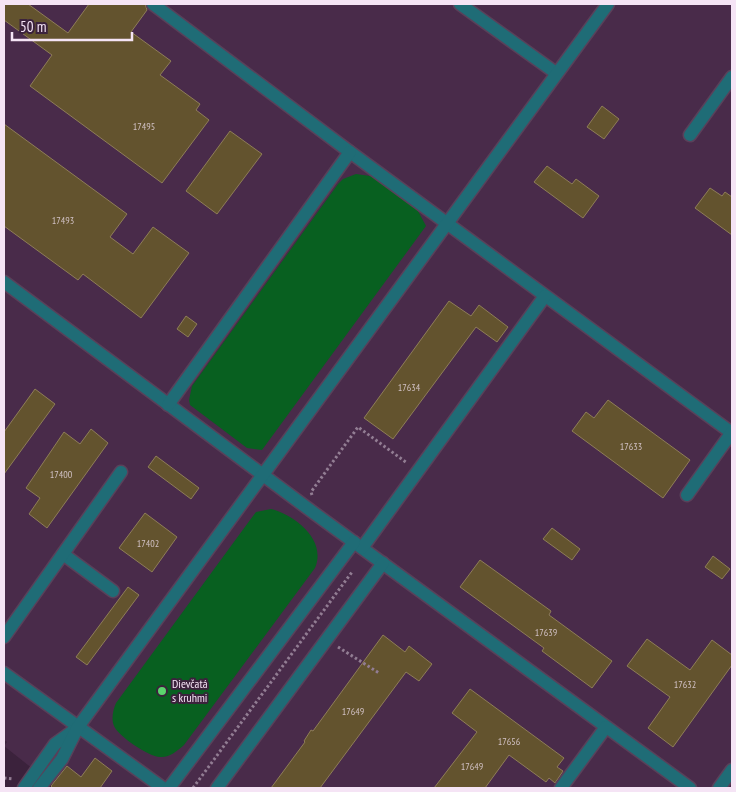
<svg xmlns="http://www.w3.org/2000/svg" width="736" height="792" font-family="'PT Sans Narrow',sans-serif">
<rect width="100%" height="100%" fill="#3b223c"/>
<path fill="#492b4a" d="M 4,4 L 732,4 L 732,788 L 57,788 L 4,746 L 7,742 L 4,740 Z"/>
<g fill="#086020">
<path d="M 356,174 L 370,176 L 375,178 L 417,209 L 426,226 L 262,450 L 247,448 L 190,405 L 189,400 L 192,386 L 338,184 L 343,179 Z"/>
<path d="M 271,509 C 295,515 327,540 315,568 L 184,745 C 177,751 169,758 160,757 C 149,757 118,736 114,726 C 111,719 113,710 116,703 L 250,520 L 256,512 Z"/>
</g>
<g fill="#63532e" stroke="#8e7d58">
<path d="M 4,4 L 28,4 L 68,33 L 89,4 L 145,4 L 147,10 L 131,32 L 171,61 L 160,75 L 200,104 L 196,110 L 209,120 L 162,183 L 30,86 L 52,55 L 4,20 Z"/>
<path d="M 602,106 L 619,119 L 604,139 L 587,127 Z"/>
<path d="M 4,124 L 127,214 L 110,237 L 133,254 L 153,227 L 189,253 L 141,318 L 83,274 L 78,280 L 4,226 Z"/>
<path d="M 230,131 L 262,154 L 217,214 L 186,191 Z"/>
<path d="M 547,166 L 572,184 L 576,179 L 599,196 L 583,218 L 534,182 Z"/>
<path d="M 710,188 L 722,196 L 725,192 L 732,197 L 732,235 L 695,208 Z"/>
<path d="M 449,301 L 471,316 L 479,305 L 508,327 L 497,342 L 476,327 L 393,439 L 364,418 Z"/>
<path d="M 186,316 L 197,324 L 188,337 L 177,329 Z"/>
<path d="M 35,389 L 55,404 L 4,474 L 4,432 Z"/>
<path d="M 608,400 L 690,460 L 663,498 L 572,431 L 586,412 L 594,418 Z"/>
<path d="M 91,429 L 108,443 L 47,528 L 29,514 L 40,498 L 26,488 L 64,432 L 80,444 Z"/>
<path d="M 156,456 L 199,488 L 191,499 L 148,467 Z"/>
<path d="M 145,513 L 177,537 L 152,572 L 119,548 Z"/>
<path d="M 552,528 L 580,549 L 572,560 L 543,539 Z"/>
<path d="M 713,556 L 730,569 L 722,579 L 705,567 Z"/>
<path d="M 480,560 L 551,611 L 549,615 L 612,661 L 592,688 L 542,651 L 544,648 L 460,587 Z"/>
<path d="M 128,587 L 139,595 L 87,665 L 76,657 Z"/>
<path d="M 383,635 L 405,652 L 409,646 L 432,664 L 419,681 L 406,672 L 320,788 L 271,788 L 305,742 L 304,741 L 311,730 L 313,731 Z"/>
<path d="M 647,639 L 690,670 L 712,640 L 732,655 L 732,665 L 673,747 L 648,728 L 670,697 L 627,666 Z"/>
<path d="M 470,689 L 564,758 L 557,767 L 563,771 L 555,783 L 549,778 L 546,782 L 509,755 L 485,788 L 434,788 L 477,732 L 452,713 Z"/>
<path d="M 95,758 L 112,771 L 100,788 L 53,788 L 51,786 L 67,766 L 81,777 Z"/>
</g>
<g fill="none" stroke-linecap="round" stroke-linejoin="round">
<g stroke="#59415a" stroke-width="15">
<g id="minor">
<path d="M 153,4 L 350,152 L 732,433"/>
<path d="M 460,4 L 556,73"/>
<path d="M 690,135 L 732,77"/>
<path d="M 4,282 L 314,513 L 690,788"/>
<path d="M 168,405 L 350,152"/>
<path d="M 687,495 L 732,432"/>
<path d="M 362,548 L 545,296"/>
<path d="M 63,554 L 113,591"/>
<path d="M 4,637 L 121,472"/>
<path d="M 4,673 L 163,788"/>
<path d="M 24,788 L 55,744 L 76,729"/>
<path d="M 39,788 L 62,759 L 78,727 L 608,4"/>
<path d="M 169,788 L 354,542"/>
<path d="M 217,788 L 383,563"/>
<path d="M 561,788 L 606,727"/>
<path d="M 719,788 L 732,770"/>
</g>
</g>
<g stroke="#927d93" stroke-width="3" stroke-dasharray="2.5 2.5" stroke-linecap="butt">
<path d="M 312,495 L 311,492 L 358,427 L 407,463"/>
<path d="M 338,647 L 379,673"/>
<path d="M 4,778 L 13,779"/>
<path d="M 193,788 L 352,572"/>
</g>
<use href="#minor" stroke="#1f6c76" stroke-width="12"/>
</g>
<circle fill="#5bd56e" stroke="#3b223c" stroke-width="2" cx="162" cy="691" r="5"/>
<g text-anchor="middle" stroke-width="4" stroke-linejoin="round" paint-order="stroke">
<g font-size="10" fill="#d0c0c3">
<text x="144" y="130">17495</text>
<text x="63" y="224">17493</text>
<text x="409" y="391">17634</text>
<text x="631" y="450">17633</text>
<text x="61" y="478">17400</text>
<text x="148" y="547">17402</text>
<text x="546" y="636">17639</text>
<text x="685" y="688">17632</text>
<text x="353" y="715">17649</text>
<text x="509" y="745">17656</text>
<text x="472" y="770">17649</text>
</g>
<g font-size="12" fill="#f5e4f5" stroke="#3b223c" text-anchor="start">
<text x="172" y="688">Dievčatá<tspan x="172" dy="14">s kruhmi</tspan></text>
</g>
</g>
<rect width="736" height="792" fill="none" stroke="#f5e4f5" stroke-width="10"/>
<path d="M12 32v8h120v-8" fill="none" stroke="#f5e4f5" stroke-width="2.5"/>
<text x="20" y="32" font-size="15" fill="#f5e4f5" stroke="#3b223c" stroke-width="4" paint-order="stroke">50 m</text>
</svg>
